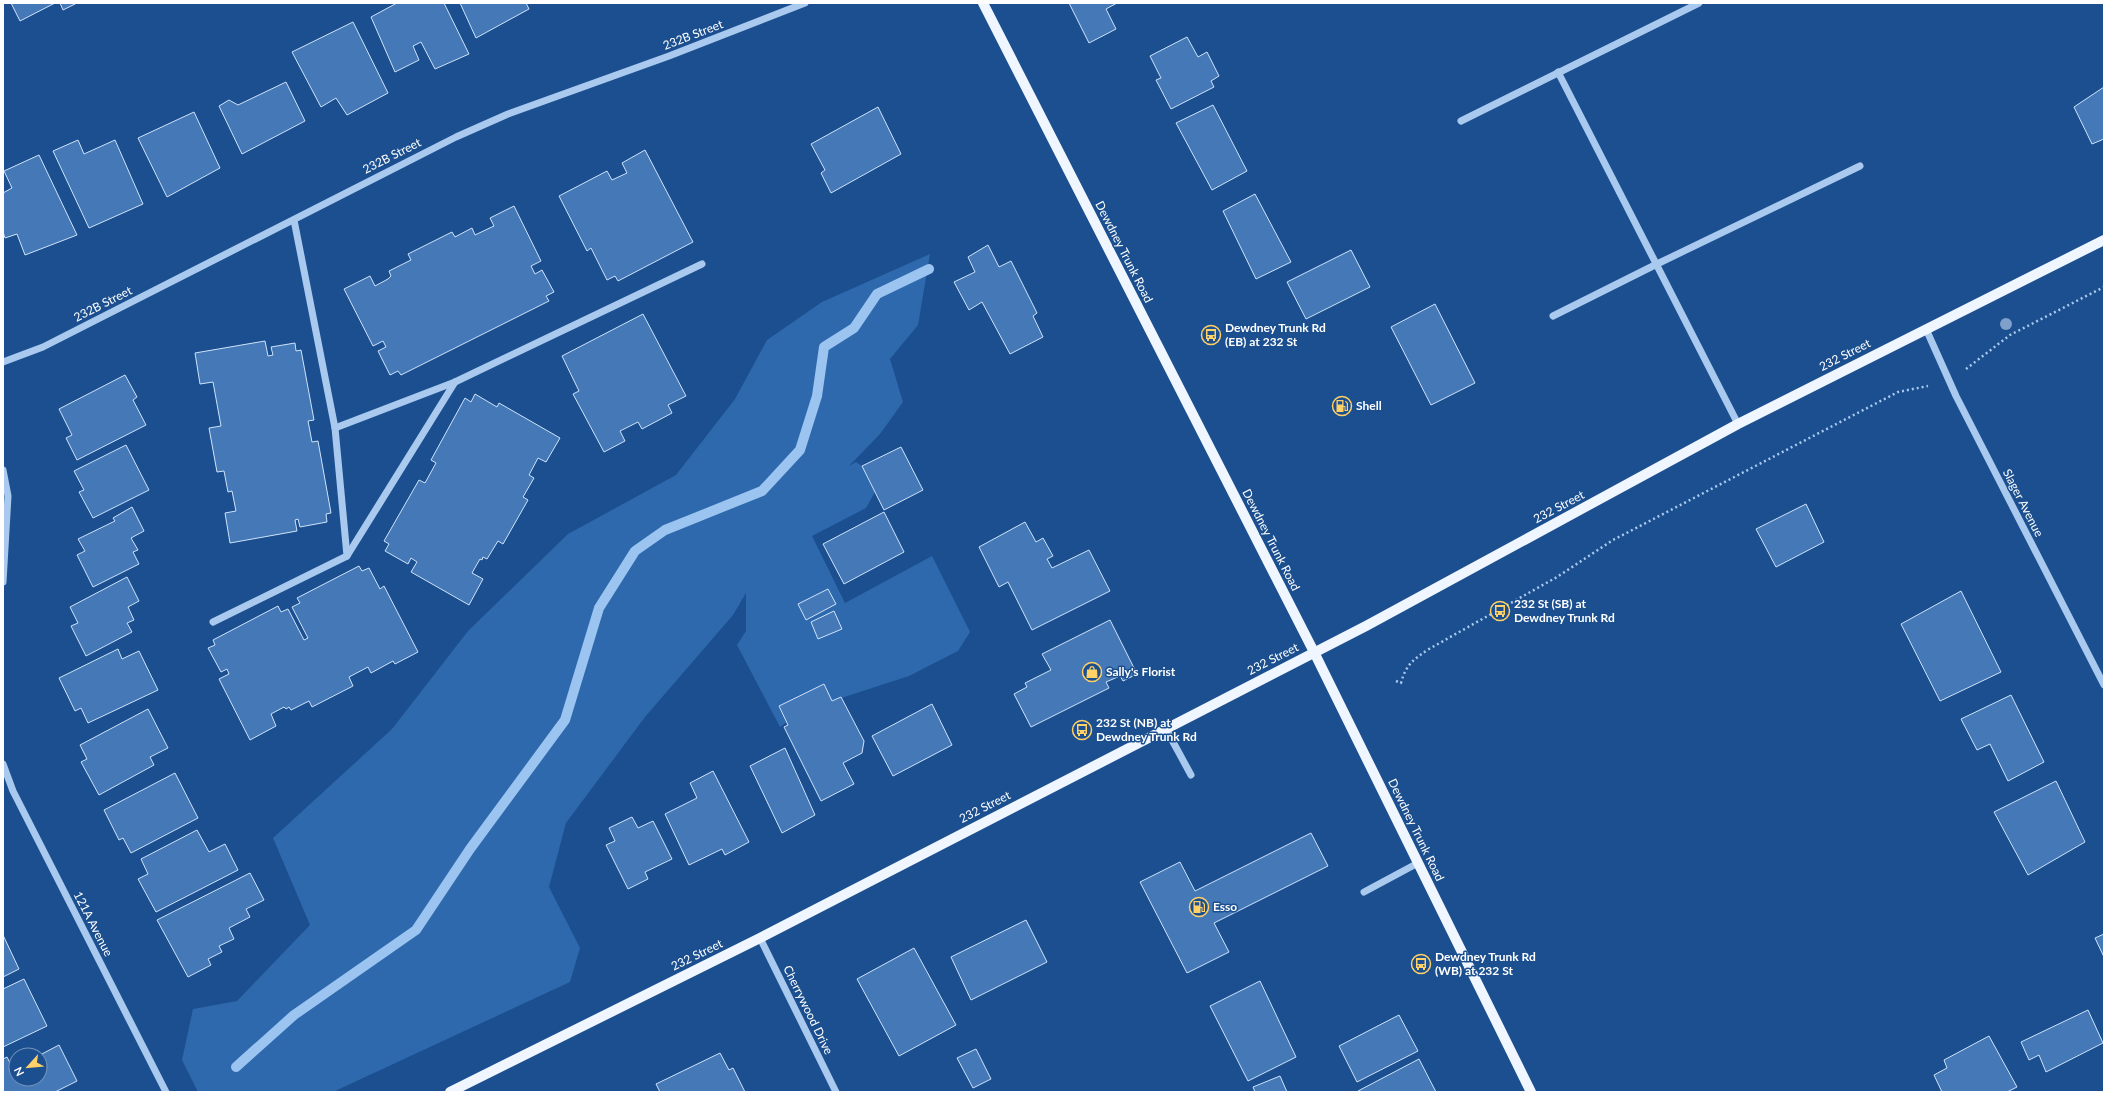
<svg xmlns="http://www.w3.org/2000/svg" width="2107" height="1095" font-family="Lato,sans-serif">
<rect width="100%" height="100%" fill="#1b4f8f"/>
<path fill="#2e69ad" d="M 930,254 L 918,325 L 890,359 L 903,402 L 880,434 L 849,466 L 856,462 L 862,466 L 875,492 L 866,508 L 812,536 L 845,603 L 932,556 L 970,632 L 958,651 L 909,676 L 832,701 L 823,684 L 779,706 L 787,722 L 780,727 L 737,645 L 746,631 L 746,593 L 733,615 L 645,717 L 566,823 L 549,887 L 580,948 L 570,982 L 333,1092 L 198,1092 L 182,1060 L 193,1009 L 237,1001 L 310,925 L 273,838 L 392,729 L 468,631 L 568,534 L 676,475 L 735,399 L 767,340 L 822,302 Z"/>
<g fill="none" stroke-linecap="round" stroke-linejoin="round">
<path stroke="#9cc4f0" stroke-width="10" d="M 236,1067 L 294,1015 L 416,930 L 470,849 L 565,720 L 599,608 L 635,551 L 665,530 L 762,491 L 800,450 L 817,396 L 824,347 L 854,328 L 877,294 L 929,269"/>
</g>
<g fill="#4478b7" stroke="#cfe3fa">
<path d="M 11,3 L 55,3 L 20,21 Z"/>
<path d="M 60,3 L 77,3 L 63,10 Z"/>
<path d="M 397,3 L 444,3 L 469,54 L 435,69 L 421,42 L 413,46 L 419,60 L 395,72 L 371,17 Z"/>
<path d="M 460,3 L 526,3 L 529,9 L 476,38 Z"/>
<path d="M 1069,3 L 1117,3 L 1106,9 L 1116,29 L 1089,43 Z"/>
<path d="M 353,22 L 388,93 L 347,115 L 336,98 L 321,107 L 292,52 Z"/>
<path d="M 1187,37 L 1198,57 L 1207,52 L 1219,76 L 1211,81 L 1214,87 L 1171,109 L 1156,80 L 1161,78 L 1150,56 Z"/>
<path d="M 286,82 L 305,121 L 242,154 L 219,106 L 229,100 L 238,105 Z"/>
<path d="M 2104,87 L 2104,139 L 2092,144 L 2074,107 Z"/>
<path d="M 1213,105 L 1247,171 L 1212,190 L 1176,123 Z"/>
<path d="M 878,107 L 901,154 L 831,193 L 821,173 L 825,170 L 811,144 Z"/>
<path d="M 194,112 L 220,168 L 167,197 L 138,138 Z"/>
<path d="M 78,140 L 84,154 L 115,140 L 143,204 L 89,228 L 53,151 Z"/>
<path d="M 645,150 L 693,242 L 618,281 L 615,276 L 607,280 L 591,248 L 587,251 L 559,196 L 607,171 L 612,180 L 627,173 L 622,163 Z"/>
<path d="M 39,155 L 77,235 L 25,255 L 17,234 L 5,238 L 3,232 L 3,193 L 12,188 L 4,171 Z"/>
<path d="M 1255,194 L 1291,262 L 1256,279 L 1223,211 Z"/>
<path d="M 514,206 L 541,261 L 531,266 L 535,274 L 542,270 L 554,292 L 546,296 L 549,301 L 401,375 L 398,371 L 390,375 L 378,351 L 386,347 L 383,341 L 373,346 L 344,289 L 370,276 L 375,286 L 388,279 L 391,276 L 389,271 L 411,260 L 408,254 L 452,232 L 455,237 L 472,228 L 475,235 L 494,226 L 490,218 Z"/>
<path d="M 988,245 L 999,267 L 1011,261 L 1037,313 L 1033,316 L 1043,337 L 1010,354 L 982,302 L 969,310 L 954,282 L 975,272 L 968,257 Z"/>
<path d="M 1351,250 L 1370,287 L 1306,319 L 1287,282 Z"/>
<path d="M 1435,304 L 1475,383 L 1431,405 L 1391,327 Z"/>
<path d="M 643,314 L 686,396 L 668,405 L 672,413 L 642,429 L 638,422 L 620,431 L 625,441 L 604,452 L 573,394 L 579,391 L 562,356 Z"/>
<path d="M 265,341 L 268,356 L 273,355 L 271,347 L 295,343 L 296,351 L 301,350 L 314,420 L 308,421 L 312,442 L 318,441 L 331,513 L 326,514 L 327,522 L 300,527 L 298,519 L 295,520 L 297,531 L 230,543 L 225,513 L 236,511 L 232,491 L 228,492 L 224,471 L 217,472 L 209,428 L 221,426 L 213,382 L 200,384 L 195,353 Z"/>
<path d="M 125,375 L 137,397 L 133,400 L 146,425 L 77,460 L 66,438 L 72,435 L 59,409 Z"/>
<path d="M 475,394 L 497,407 L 499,403 L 560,438 L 546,462 L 538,458 L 529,475 L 534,478 L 523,497 L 528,500 L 503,544 L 498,541 L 487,559 L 483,557 L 482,560 L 480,559 L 472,573 L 483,579 L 469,605 L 411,572 L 417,562 L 411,558 L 408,564 L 385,551 L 389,544 L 384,541 L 419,480 L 425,483 L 436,463 L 431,460 L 465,398 L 471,402 Z"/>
<path d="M 126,445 L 149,490 L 93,518 L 79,492 L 84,490 L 74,471 Z"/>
<path d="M 901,447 L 923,490 L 884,510 L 862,466 Z"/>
<path d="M 1806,504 L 1824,542 L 1776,567 L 1756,529 Z"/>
<path d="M 132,507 L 144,531 L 131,538 L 138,550 L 133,552 L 139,564 L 93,587 L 77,555 L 85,551 L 78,539 L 115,521 L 113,518 Z"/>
<path d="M 884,512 L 904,552 L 844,584 L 823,544 Z"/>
<path d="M 1025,522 L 1036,542 L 1043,538 L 1053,556 L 1047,559 L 1052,568 L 1089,550 L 1110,591 L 1032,630 L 1008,582 L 999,587 L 979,547 Z"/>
<path d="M 359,566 L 362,571 L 369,568 L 380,589 L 384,586 L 418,652 L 395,664 L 393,661 L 371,673 L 368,667 L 349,677 L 353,686 L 312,707 L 309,701 L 291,710 L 289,707 L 286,709 L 284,707 L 271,714 L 276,726 L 250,740 L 219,679 L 229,674 L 227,669 L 221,672 L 208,648 L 215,645 L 213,640 L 278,606 L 281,612 L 288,609 L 304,640 L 308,638 L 292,607 L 300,603 L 297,598 Z"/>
<path d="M 127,577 L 139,601 L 128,607 L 134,620 L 127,623 L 132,632 L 86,656 L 71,626 L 78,623 L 70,607 Z"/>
<path d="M 828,589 L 836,604 L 806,620 L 798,604 Z"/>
<path d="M 1961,591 L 2001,672 L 1940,701 L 1901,624 Z"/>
<path d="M 834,611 L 842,629 L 818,639 L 811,622 Z"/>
<path d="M 1110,620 L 1137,674 L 1123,681 L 1120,676 L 1106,682 L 1109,688 L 1031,727 L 1014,694 L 1027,687 L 1025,683 L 1051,670 L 1042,654 Z"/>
<path d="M 118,649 L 122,659 L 139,651 L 158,690 L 88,723 L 81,708 L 75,711 L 59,678 Z"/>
<path d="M 824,684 L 832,701 L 841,697 L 864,741 L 862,753 L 843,763 L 854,784 L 821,801 L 784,727 L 788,725 L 779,706 Z"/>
<path d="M 2011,695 L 2044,762 L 2008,781 L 1990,744 L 1977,750 L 1961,719 Z"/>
<path d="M 932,704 L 952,745 L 893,776 L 872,736 Z"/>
<path d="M 148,709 L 168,748 L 150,757 L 154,765 L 99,795 L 81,762 L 87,759 L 80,745 Z"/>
<path d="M 785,748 L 815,815 L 782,833 L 750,766 Z"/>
<path d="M 713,771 L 749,842 L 725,855 L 722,849 L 689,865 L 665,814 L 697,798 L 690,783 Z"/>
<path d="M 175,773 L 198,818 L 131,853 L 123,838 L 119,840 L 104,810 Z"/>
<path d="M 2056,781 L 2085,842 L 2028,875 L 1994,812 Z"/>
<path d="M 632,817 L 638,828 L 653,821 L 672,859 L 645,872 L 648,879 L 628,889 L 606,845 L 615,841 L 609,828 Z"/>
<path d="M 197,830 L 209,852 L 225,844 L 238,870 L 156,912 L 138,879 L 148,874 L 141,859 Z"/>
<path d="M 1311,833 L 1328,866 L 1214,923 L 1229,952 L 1187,973 L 1140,882 L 1180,862 L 1195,891 Z"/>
<path d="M 250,873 L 264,900 L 246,909 L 250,917 L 229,928 L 234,939 L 219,946 L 222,952 L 208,959 L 211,965 L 188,977 L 157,920 Z"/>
<path d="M 1026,920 L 1047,962 L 971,1000 L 951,957 Z"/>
<path d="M 2104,934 L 2104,957 L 2095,938 Z"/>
<path d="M 3,935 L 19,969 L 3,977 Z"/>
<path d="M 914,948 L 956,1025 L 899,1056 L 857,979 Z"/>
<path d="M 24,979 L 47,1026 L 3,1047 L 3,989 Z"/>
<path d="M 1260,981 L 1296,1057 L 1248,1081 L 1210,1006 Z"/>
<path d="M 2088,1010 L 2103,1043 L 2046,1072 L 2039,1055 L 2029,1060 L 2021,1042 Z"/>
<path d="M 1399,1015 L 1418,1051 L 1357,1082 L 1339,1046 Z"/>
<path d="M 1989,1036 L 2017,1087 L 2007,1092 L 1942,1092 L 1934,1075 L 1947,1068 L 1944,1060 Z"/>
<path d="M 59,1045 L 77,1081 L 55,1092 L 3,1092 L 3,1059 L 7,1057 L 13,1069 L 16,1068 L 16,1079 L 40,1079 L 40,1055 Z"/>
<path d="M 976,1049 L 991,1079 L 973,1088 L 957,1058 Z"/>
<path d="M 720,1053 L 729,1070 L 733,1068 L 745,1092 L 660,1092 L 656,1084 Z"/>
<path d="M 1419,1059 L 1436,1092 L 1358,1092 L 1358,1091 Z"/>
<path d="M 1280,1076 L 1287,1092 L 1255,1092 L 1253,1087 Z"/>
</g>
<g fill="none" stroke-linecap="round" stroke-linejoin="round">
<g stroke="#a9c9ee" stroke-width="2.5" stroke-dasharray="2 3" stroke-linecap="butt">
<path d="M 1966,369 L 2010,335 L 2104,287"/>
<path d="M 1396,681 L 1401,683 C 1406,664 1414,659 1429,649 L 1557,577 L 1613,540 L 1898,392 L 1928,386"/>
</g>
<g stroke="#a9c9ee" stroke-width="7">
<path d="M 1558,72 L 1738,424"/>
<path d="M 1461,121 L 1699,3"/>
<path d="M 1553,316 L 1657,264 L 1860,166"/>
<path d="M 1926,329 L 1956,396 L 2104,685"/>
<path d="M 3,362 L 43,347 L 456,137 L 508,114 L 669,56 L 805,3"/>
<path d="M 335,428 L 455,382 L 702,264"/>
<path d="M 3,470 L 8,496 L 3,582"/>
<path d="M 347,556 L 455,382"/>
<path d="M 213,622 L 347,556 L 335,428 L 294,220"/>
<path d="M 1166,729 L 1191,775"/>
<path d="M 3,764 L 13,791 L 166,1092"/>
<path d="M 1364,892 L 1418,863"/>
<path d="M 760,938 L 836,1092"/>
</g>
<g stroke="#f0f6ff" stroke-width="10">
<path d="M 983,3 L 1314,652 L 1531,1092"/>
<path d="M 450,1092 L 760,938 L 1366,626 L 1738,424 L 2104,240"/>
</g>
</g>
<circle fill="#7ea0ca" cx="2006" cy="324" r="6"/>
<defs>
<g id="bus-ring" transform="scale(1)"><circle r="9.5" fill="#1b4f8f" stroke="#ffd166" stroke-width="1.5"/><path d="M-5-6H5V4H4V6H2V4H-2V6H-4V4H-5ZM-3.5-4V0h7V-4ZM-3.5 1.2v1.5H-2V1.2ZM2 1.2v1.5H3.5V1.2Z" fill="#ffd166"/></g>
<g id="fuel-ring" transform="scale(1)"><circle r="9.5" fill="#1b4f8f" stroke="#ffd166" stroke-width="1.5"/><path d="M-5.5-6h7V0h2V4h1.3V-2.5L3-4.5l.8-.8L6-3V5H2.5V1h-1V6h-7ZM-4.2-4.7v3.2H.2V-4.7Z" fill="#ffd166"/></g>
<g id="shop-ring" transform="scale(1)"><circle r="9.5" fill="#1b4f8f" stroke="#ffd166" stroke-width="1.5"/><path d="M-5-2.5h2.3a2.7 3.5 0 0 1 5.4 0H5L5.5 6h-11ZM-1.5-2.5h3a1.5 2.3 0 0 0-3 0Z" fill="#ffd166"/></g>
</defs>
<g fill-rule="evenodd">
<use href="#bus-ring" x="1211" y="335"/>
<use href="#fuel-ring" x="1342" y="406"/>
<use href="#bus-ring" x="1500" y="611"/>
<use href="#shop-ring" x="1092" y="672"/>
<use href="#bus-ring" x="1082" y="730"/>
<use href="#fuel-ring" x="1199" y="907"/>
<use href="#bus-ring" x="1421" y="964"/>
</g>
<g text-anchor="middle" stroke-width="3" stroke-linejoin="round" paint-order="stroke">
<g font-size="12" fill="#fff" stroke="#1b4f8f">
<text transform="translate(693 35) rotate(-21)" y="4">232B Street</text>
<text transform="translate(392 156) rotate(-27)" y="4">232B Street</text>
<text transform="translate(1124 252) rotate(63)" y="4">Dewdney Trunk Road</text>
<text transform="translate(103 304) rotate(-27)" y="4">232B Street</text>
<text transform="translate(1845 355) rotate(-27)" y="4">232 Street</text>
<text transform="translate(2023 503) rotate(63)" y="4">Slager Avenue</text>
<text transform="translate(1559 507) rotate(-28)" y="4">232 Street</text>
<text transform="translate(1271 540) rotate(63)" y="4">Dewdney Trunk Road</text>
<text transform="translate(1273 659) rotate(-27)" y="4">232 Street</text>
<text transform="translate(985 807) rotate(-27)" y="4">232 Street</text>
<text transform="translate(1416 830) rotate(64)" y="4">Dewdney Trunk Road</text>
<text transform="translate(93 924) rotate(63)" y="4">121A Avenue</text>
<text transform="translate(697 955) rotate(-26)" y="4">232 Street</text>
<text transform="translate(808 1010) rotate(64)" y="4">Cherrywood Drive</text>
</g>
<g font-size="12" font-weight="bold" fill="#fff" stroke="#1b4f8f" text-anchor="start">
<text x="1225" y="332">Dewdney Trunk Rd<tspan x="1225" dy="14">(EB) at 232 St</tspan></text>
<text x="1356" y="410">Shell</text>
<text x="1514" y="608">232 St (SB) at<tspan x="1514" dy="14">Dewdney Trunk Rd</tspan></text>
<text x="1106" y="676">Sally's Florist</text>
<text x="1096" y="727">232 St (NB) at<tspan x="1096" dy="14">Dewdney Trunk Rd</tspan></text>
<text x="1213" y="911">Esso</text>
<text x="1435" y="961">Dewdney Trunk Rd<tspan x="1435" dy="14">(WB) at 232 St</tspan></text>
</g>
</g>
<rect width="2107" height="1095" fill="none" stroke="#ffffff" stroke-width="8"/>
<g transform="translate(28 1067) rotate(243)"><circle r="19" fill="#1b4f8f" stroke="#7695bc"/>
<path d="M0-3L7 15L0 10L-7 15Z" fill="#ffd166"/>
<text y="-6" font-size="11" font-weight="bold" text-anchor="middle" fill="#ffffff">N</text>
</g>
</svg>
